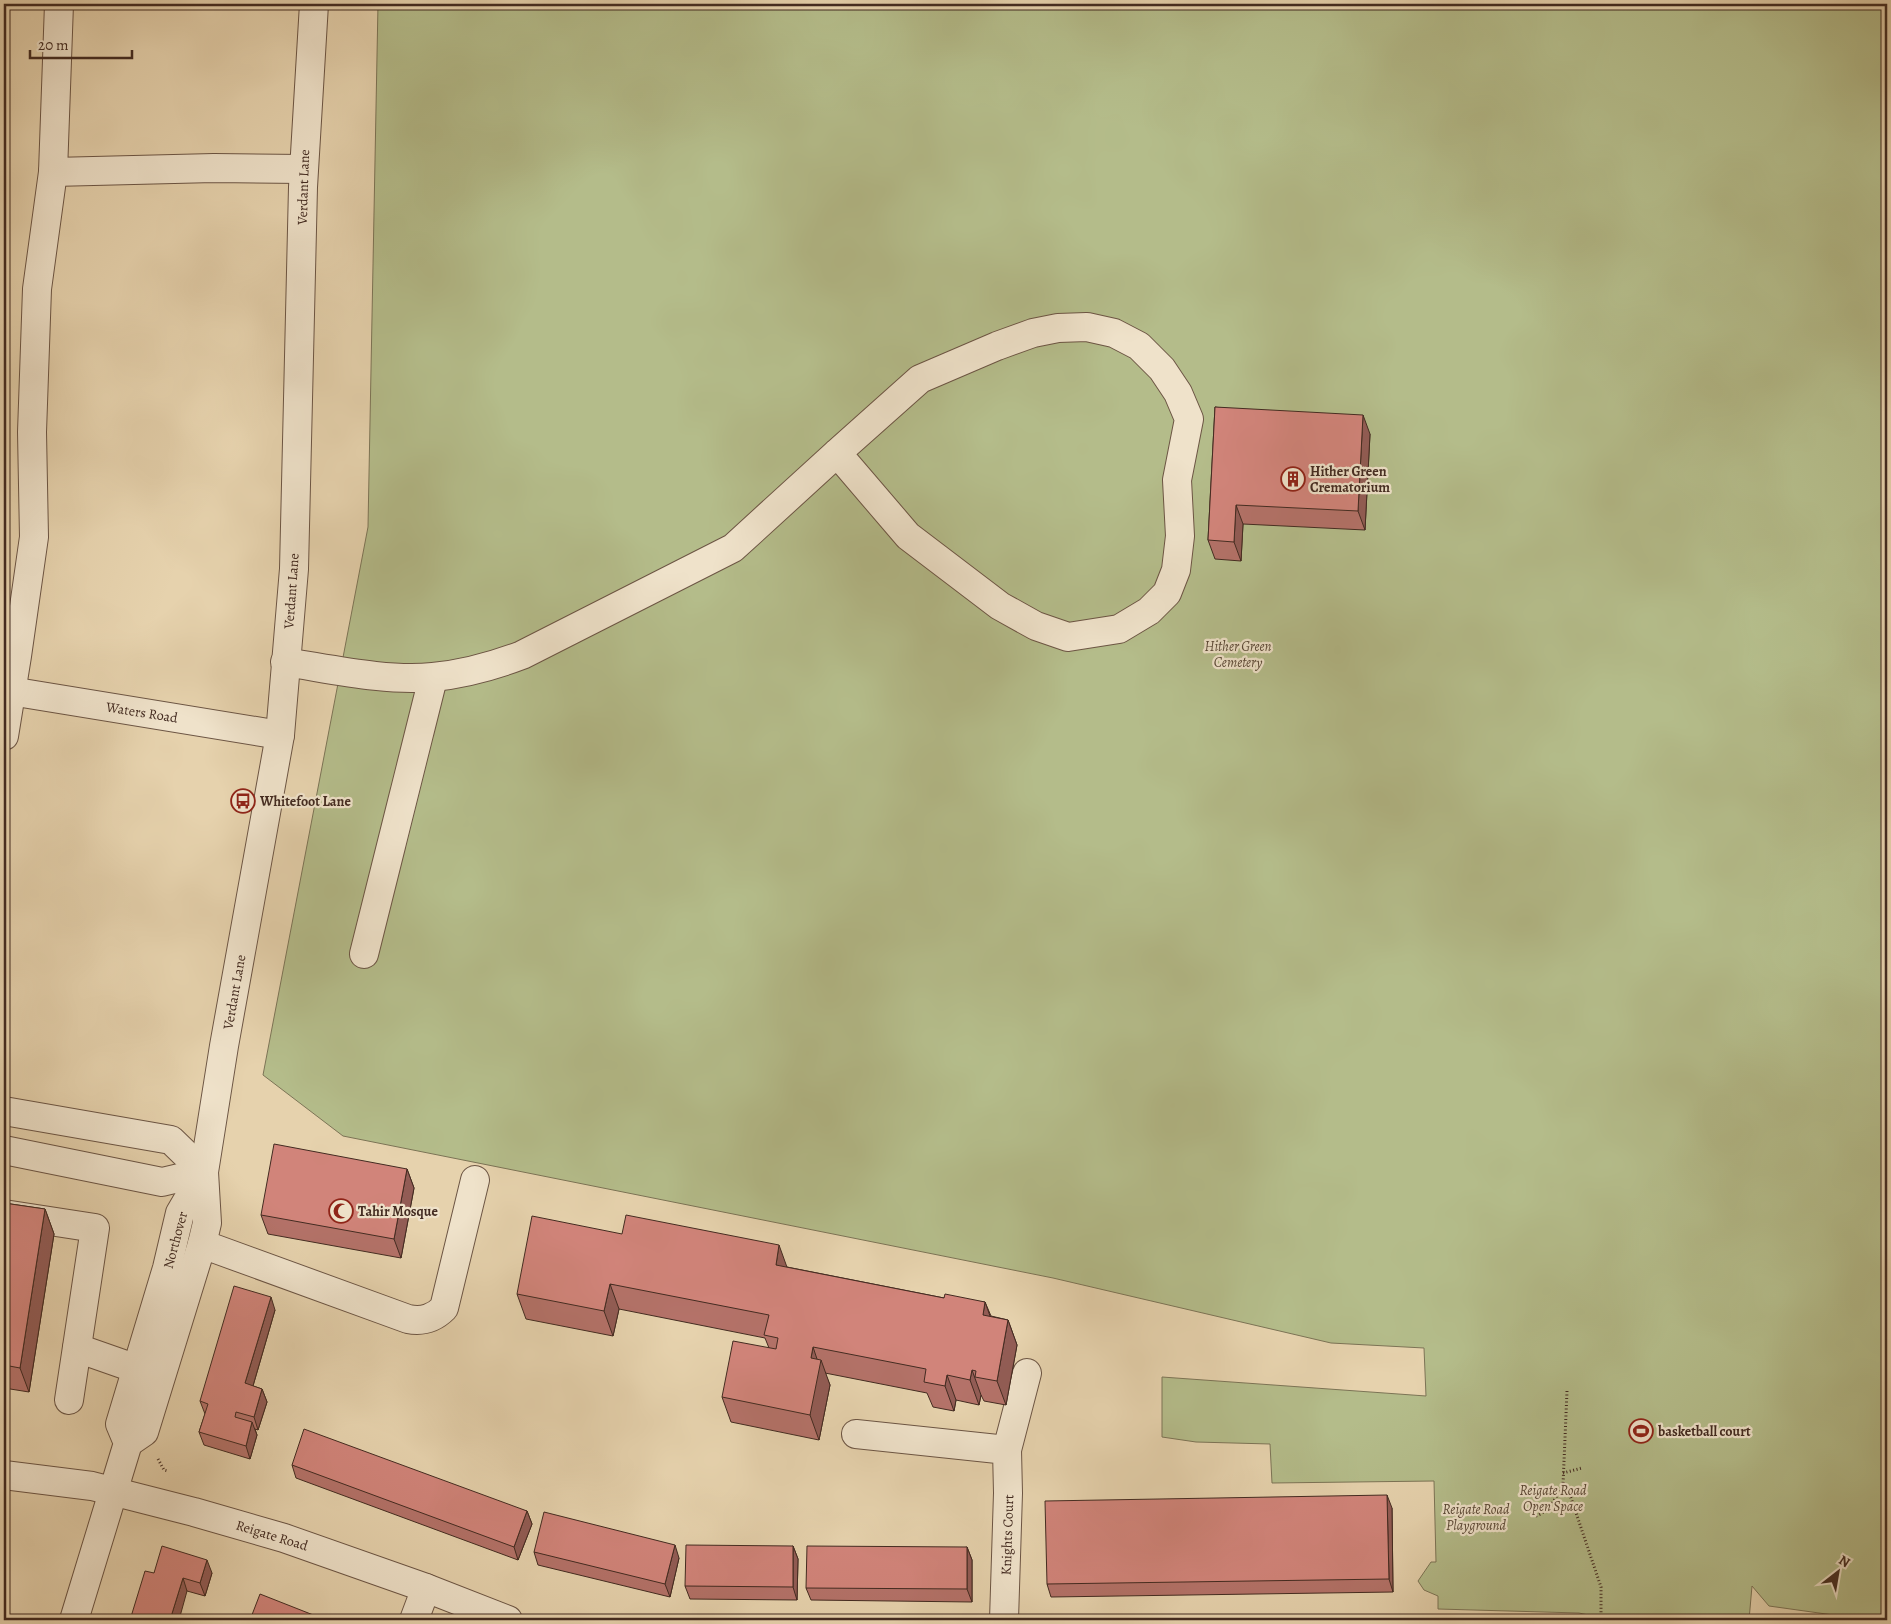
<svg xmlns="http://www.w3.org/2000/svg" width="1891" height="1624" font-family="Alegreya,serif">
<rect width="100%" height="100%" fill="#e6d2ad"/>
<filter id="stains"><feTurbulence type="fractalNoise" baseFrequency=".004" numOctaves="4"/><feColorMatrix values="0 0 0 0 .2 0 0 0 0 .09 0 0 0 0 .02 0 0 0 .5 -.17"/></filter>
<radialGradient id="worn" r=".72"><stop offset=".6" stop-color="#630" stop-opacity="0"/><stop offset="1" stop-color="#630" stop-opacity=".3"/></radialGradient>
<path fill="#b4bc8a" stroke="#7c7456" d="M 378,4 L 1887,4 L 1887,1620 L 1869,1620 L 1769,1606 L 1752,1586 L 1749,1620 L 1611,1620 L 1579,1613 L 1438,1609 L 1438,1596 L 1424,1590 L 1418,1581 L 1431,1562 L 1436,1562 L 1434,1481 L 1272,1483 L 1270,1444 L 1196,1442 L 1162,1437 L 1162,1377 L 1426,1396 L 1424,1348 L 1331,1343 L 1053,1278 L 343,1136 L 263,1075 L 368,527 Z"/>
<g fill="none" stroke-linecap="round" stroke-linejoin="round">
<g stroke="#6c5544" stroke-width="30">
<g id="minor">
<path d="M 53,172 L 214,168 L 303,169"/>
<path d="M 285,662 C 331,669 388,682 433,677 C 464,674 493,666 522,655 L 733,548 L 837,453 L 920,379 L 997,346 L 1033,333 L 1058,328 L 1087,327 L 1114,333 L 1139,346 L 1162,369 L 1178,393 L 1189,419 L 1177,480 L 1180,536 L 1176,570 L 1167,593 L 1149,611 L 1119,629 L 1068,637 L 1036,626 L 1000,606 L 908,536 L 837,453"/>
<path d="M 4,690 L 280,735"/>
<path d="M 4,736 L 17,656 L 34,537 L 32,432 L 37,289 L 53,172 L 59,4"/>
<path d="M 364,954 L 433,678"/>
<path d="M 4,1111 L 171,1140 L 204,1172"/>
<path d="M 4,1150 L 162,1182 L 204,1172"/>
<path d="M 4,1214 L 95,1228 L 69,1400"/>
<path d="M 202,1244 L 408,1319 C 423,1322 434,1318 444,1308 L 475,1180"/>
<path d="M 77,1348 L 137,1369"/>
<path d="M 856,1434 L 1007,1450 L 1008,1493 L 1004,1620"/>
<path d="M 128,1443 L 144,1432 L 202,1244 L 207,1223 L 204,1172 L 224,1046 L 280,735 L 294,569 L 303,187 L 314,4"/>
<path d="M 1007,1450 L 1027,1373"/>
<path d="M 4,1475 L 92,1486 L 194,1512 L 284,1538 L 426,1588 L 508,1620"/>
<path d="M 74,1620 L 128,1443 L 120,1424 L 167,1268 L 180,1213 L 204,1172"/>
<path d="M 414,1620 L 426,1588"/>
</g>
</g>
<g stroke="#432b21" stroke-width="3" stroke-dasharray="1 2.5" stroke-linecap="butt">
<path d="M 1567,1391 L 1563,1485 L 1571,1498 L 1601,1587 L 1601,1620"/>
<path d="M 158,1459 L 164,1470 L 168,1471"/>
<path d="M 1563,1473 L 1582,1468"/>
<path d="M 1536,1516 C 1550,1511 1556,1497 1563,1485"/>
</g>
<use href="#minor" stroke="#efe2ca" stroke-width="28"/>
</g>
<g fill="#b47269" stroke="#432b21">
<path d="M 1215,407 L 1370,434 L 1365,530 L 1243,524 L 1241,561 L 1215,559 L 1208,540 Z"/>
<path d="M 407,1169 L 414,1188 L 401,1258 L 268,1234 L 261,1215 Z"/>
<path d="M 4,1203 L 45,1209 L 54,1234 L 29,1392 L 4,1388 Z"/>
<path d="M 787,1267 L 944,1298 L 985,1302 L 991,1316 L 1008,1320 L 1017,1345 L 1006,1405 L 984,1401 L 981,1395 L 979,1405 L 956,1400 L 954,1411 L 933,1407 L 927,1393 L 825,1373 L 830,1385 L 819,1440 L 731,1422 L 722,1397 L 769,1348 L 765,1338 L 619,1309 L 613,1336 L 526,1319 L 517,1294 Z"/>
<path d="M 275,1310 L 253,1386 L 262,1389 L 267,1402 L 258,1430 L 255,1429 L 257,1435 L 250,1459 L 204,1445 L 199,1432 L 205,1414 L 200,1401 Z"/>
<path d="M 292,1465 L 527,1511 L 532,1524 L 518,1560 L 296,1478 Z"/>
<path d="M 1392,1508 L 1393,1592 L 1051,1597 L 1047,1584 Z"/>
<path d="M 793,1546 L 798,1559 L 797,1600 L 690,1599 L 685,1586 Z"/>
<path d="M 967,1547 L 972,1560 L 972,1602 L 811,1600 L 806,1588 Z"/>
<path d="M 534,1552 L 679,1558 L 670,1597 L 538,1565 Z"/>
<path d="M 154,1573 L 212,1573 L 205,1596 L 187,1591 Z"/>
</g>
<g fill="#925c55" stroke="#432b21">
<path d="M 1363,415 L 1370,434 L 1365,530 L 1358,511 Z"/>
<path d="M 1236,505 L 1243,524 L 1241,561 L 1234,542 Z"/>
<path d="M 407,1169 L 414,1188 L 401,1258 L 394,1239 Z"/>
<path d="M 45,1209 L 54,1234 L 29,1392 L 20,1368 Z"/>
<path d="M 779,1245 L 788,1270 L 776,1265 Z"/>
<path d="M 610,1284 L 619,1309 L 613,1336 L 604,1311 Z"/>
<path d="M 271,1297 L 275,1310 L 250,1396 L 245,1383 Z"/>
<path d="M 985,1302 L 994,1327 L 983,1315 Z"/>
<path d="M 1008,1320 L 1017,1345 L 1006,1405 L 997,1381 Z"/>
<path d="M 813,1347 L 819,1365 L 821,1360 L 830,1385 L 819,1440 L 810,1415 L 811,1358 Z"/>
<path d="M 972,1370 L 981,1395 L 979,1405 L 970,1380 Z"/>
<path d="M 947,1375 L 956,1400 L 954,1411 L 945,1386 Z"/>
<path d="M 262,1389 L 267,1402 L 258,1430 L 254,1417 Z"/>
<path d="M 252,1422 L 257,1435 L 250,1459 L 246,1446 Z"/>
<path d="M 1387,1495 L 1392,1508 L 1393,1592 L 1389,1579 Z"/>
<path d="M 527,1511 L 532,1524 L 518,1560 L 514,1547 Z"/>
<path d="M 675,1545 L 679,1558 L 670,1597 L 665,1584 Z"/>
<path d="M 793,1546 L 798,1559 L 797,1600 L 793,1587 Z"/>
<path d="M 967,1547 L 972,1560 L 972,1602 L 967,1589 Z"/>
<path d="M 207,1560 L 212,1573 L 205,1596 L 200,1583 Z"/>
<path d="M 183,1578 L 187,1591 L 179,1620 L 170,1620 Z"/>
</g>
<g fill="#d1847a" stroke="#432b21">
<path d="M 1215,407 L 1363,415 L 1358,511 L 1236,505 L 1234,542 L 1208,540 Z"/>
<path d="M 274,1144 L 407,1169 L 394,1239 L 261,1215 Z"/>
<path d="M 4,1203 L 45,1209 L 20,1368 L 4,1365 Z"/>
<path d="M 626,1215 L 779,1245 L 776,1265 L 944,1298 L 945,1294 L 985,1302 L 983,1315 L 1008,1320 L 997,1381 L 975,1377 L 976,1371 L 972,1370 L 970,1380 L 947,1375 L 945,1386 L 924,1382 L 926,1369 L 813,1347 L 811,1358 L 821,1360 L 810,1415 L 722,1397 L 733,1341 L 776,1349 L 778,1338 L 764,1335 L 769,1315 L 610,1284 L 604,1311 L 517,1294 L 532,1216 L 622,1234 Z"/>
<path d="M 234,1286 L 271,1297 L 245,1383 L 262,1389 L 254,1417 L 236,1412 L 235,1417 L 252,1422 L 246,1446 L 199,1432 L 208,1404 L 200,1401 Z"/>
<path d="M 304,1429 L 527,1511 L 514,1547 L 292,1465 Z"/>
<path d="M 1387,1495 L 1389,1579 L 1047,1584 L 1045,1501 Z"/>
<path d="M 544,1512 L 675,1545 L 665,1584 L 534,1552 Z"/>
<path d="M 686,1545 L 793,1546 L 793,1587 L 685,1586 Z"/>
<path d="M 162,1546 L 207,1560 L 200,1583 L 183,1578 L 170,1620 L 130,1620 L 145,1571 L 154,1573 Z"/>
<path d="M 807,1546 L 967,1547 L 967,1589 L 806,1588 Z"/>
<path d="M 260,1594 L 326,1620 L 250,1620 Z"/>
</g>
<defs>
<g id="building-ring" transform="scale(1.25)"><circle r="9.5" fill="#efe2ca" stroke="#8f2418" stroke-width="1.5"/><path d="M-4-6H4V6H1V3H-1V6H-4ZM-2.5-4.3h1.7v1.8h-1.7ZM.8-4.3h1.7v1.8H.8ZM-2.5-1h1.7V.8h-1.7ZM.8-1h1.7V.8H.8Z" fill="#8f2418"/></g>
<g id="bus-ring" transform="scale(1.25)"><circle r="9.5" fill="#efe2ca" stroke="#8f2418" stroke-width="1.5"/><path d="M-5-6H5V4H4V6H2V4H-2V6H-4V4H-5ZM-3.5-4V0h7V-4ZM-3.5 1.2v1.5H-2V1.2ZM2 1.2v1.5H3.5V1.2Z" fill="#8f2418"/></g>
<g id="mosque-ring" transform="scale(1.25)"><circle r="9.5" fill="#efe2ca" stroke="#8f2418" stroke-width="1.5"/><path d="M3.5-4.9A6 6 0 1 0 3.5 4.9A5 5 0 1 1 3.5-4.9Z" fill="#8f2418"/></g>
<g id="stadium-ring" transform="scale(1.25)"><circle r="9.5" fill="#efe2ca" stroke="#8f2418" stroke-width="1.5"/><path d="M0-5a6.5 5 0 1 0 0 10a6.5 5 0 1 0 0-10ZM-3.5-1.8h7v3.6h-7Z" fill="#8f2418"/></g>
</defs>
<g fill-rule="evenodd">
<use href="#building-ring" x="1293" y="479"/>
<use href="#bus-ring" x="243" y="801"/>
<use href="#mosque-ring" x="341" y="1211"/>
<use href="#stadium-ring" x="1641" y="1431"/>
</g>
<g text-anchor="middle" stroke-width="4.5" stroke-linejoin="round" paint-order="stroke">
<g font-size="14" fill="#432b21" stroke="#efe2ca">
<text transform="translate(303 187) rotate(-88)" y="5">Verdant Lane</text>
<text transform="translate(291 591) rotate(-86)" y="5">Verdant Lane</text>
<text transform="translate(142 712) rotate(9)" y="5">Waters Road</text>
<text transform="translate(234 992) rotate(-80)" y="5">Verdant Lane</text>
<text transform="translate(175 1240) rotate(-75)" y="5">Northover</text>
<text transform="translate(272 1535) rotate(17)" y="5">Reigate Road</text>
<text transform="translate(1007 1535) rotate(-88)" y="5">Knights Court</text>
</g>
<g font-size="14" font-weight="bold" fill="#432b21" stroke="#efe2ca" text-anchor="start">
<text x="1310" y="476">Hither Green<tspan x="1310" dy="16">Crematorium</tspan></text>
<text x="260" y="806">Whitefoot Lane</text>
<text x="358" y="1216">Tahir Mosque</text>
<text x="1658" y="1436">basketball court</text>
</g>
<g font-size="14" font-style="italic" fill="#5a4836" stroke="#efe2ca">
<text x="1238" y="651">Hither Green<tspan x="1238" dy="16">Cemetery</tspan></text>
<text x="1553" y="1495">Reigate Road<tspan x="1553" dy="16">Open Space</tspan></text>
<text x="1476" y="1514">Reigate Road<tspan x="1476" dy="16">Playground</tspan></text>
</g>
</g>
<rect width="1891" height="1624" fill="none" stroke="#e6d2ad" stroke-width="20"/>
<rect x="5" y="5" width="1881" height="1614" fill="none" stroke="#432b21" stroke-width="2.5"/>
<rect x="10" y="10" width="1871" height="1604" fill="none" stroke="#432b21"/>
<g transform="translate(1838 1572) rotate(31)" stroke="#efe2ca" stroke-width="4" paint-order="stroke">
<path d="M0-4L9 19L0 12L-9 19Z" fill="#432b21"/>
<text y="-8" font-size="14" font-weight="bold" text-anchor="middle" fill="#432b21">N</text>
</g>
<path d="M30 50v8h102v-8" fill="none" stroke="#432b21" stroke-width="2.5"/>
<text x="38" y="50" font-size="15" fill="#432b21" stroke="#efe2ca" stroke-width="4" paint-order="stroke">20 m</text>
<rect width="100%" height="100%" filter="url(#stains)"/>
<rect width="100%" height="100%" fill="url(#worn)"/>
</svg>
